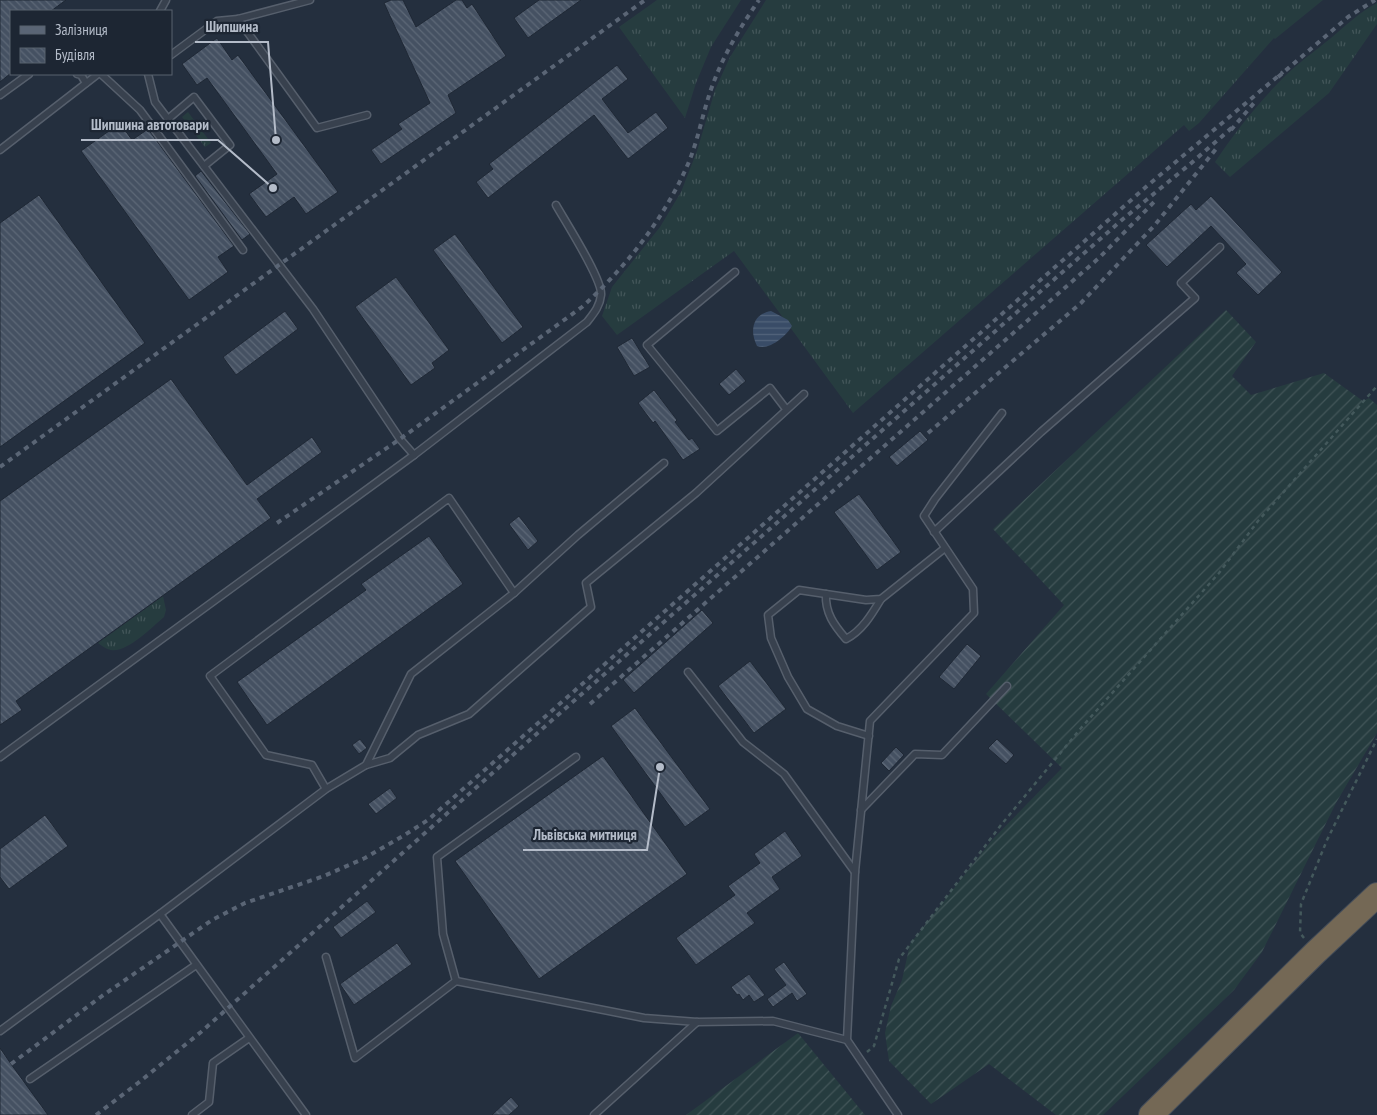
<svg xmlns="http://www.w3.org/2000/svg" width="1377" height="1115" font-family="'PT Sans Narrow',sans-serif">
<defs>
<pattern id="grass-tufts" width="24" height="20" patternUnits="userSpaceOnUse" patternTransform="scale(1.25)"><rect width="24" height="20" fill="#263c3f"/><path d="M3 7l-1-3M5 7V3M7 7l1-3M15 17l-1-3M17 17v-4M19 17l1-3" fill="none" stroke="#435659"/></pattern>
<pattern id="garden-furrows" width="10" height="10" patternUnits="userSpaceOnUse" patternTransform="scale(1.25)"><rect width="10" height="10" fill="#263c3f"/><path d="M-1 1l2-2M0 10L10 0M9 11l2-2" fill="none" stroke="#435659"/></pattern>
<pattern id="water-rules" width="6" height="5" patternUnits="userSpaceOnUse" patternTransform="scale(1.25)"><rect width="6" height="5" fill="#394c67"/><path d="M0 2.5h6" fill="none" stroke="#53647b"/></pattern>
<pattern id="building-back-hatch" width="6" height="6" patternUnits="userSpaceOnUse" patternTransform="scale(1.25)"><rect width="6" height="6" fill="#455162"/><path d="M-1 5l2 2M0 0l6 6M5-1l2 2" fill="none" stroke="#5d6877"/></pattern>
</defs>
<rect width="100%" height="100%" fill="#242f3e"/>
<g fill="url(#grass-tufts)">
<path d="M 657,0 L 741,0 L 711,47 L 696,83 L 685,118 L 619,27 Z"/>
<path d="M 766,0 L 1323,0 L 1275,39 L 1274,38 L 1199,123 L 1189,131 L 1184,125 L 853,413 L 734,251 L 617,335 L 602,316 L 612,287 L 660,227 L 681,192 L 697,151 L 715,90 L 730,57 Z"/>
<path d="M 1377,3 L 1377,24 L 1329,93 L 1230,177 L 1215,162 C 1235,132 1258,103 1283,78 C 1298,63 1315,51 1331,38 C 1345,26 1360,12 1377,3 Z"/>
<path d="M 188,112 L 211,143 L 205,147 L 182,117 Z"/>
<path d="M 163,596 L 166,610 L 164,617 C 152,627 127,653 111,650 C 106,649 102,646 98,643 Z"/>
</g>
<g fill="url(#garden-furrows)">
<path d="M 1226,310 L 1256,342 L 1232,376 L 1251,395 L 1324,373 L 1363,401 L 1369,398 L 1377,405 L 1377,733 L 1336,803 L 1262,952 L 1234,990 L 1103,1115 L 1056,1115 L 989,1064 L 931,1104 L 889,1061 L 885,1033 L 891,1006 L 902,980 L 910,944 L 992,840 L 1062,768 L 986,694 L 1064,605 L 993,529 Z"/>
<path d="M 798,1033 L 865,1115 L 686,1115 Z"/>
</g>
<path fill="url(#water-rules)" d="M 771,311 L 788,320 L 792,326 C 786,336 769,351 757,346 C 749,330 753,314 771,311 Z"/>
<g fill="url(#building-back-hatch)" stroke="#1f2835">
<path d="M 0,0 L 66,0 L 51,11 L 11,11 L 11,73 L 0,82 Z"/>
<path d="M 391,0 L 403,0 L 416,27 L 456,0 L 462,0 L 467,8 L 472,4 L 506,56 L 448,95 L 456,113 L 381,164 L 371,150 L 402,129 L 398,124 L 430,103 L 384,3 Z"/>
<path d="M 539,0 L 581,0 L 528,38 L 514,18 Z"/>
<path d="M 217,38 L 232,60 L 238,55 L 338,192 L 306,214 L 294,197 L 266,217 L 249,194 L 277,174 L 207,78 L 197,85 L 182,64 Z"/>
<path d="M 617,65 L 628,79 L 602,99 L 628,133 L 656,112 L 668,128 L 628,159 L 594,115 L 488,198 L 476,182 L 493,169 L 489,164 Z"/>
<path d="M 120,123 L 132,140 L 148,129 L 234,246 L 218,257 L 228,272 L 189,300 L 81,151 Z"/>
<path d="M 201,171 L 250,234 L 242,240 L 195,176 Z"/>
<path d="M 39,195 L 145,343 L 0,447 L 0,223 Z"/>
<path d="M 1211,196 L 1282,272 L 1258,295 L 1236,273 L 1246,264 L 1211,226 L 1167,267 L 1146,245 L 1191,204 L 1196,210 Z"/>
<path d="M 455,234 L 523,327 L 502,343 L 433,250 Z"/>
<path d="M 396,277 L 449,350 L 432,363 L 435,368 L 411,385 L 355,307 Z"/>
<path d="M 285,311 L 298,329 L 236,375 L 223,357 Z"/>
<path d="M 632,338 L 650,367 L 634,376 L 617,347 Z"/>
<path d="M 736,369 L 746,381 L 729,395 L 719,384 Z"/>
<path d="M 171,379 L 247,485 L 312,437 L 322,452 L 257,499 L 271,518 L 16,701 L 22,710 L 0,725 L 0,501 Z"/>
<path d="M 654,390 L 677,420 L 675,422 L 689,440 L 692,438 L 700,449 L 683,460 L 655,421 L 653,423 L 638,403 Z"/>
<path d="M 920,431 L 928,440 L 897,466 L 889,457 Z"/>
<path d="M 859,494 L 901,552 L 877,570 L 834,512 Z"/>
<path d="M 519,516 L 538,541 L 528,550 L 509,524 Z"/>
<path d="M 429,536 L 463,584 L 267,725 L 237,682 L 366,590 L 361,584 Z"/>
<path d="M 702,610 L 713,623 L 634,693 L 623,680 Z"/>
<path d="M 967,644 L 981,656 L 954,689 L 939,677 Z"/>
<path d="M 750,661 L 786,709 L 754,733 L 718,686 Z"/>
<path d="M 635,708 L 710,809 L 685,827 L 611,726 Z"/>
<path d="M 360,739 L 367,748 L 359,754 L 352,745 Z"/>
<path d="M 997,739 L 1014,755 L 1006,764 L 988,748 Z"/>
<path d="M 896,747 L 904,755 L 889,771 L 881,763 Z"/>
<path d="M 603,756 L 687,874 L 539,979 L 455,861 Z"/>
<path d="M 390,788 L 397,798 L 376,814 L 368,804 Z"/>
<path d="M 45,815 L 68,846 L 9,889 L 0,877 L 0,849 Z"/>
<path d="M 785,831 L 802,856 L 772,877 L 780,889 L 747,913 L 755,923 L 696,965 L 676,938 L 735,895 L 728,886 L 760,863 L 754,854 Z"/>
<path d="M 367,901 L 376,912 L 341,938 L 333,927 Z"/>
<path d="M 397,943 L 412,964 L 354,1005 L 340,984 Z"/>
<path d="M 784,962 L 807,994 L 797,1001 L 792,993 L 773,1007 L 767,999 L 786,985 L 774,969 Z"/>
<path d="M 749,974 L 765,995 L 754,1002 L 749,995 L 743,1000 L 739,994 L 737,995 L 731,987 Z"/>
<path d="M 0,1048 L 11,1064 L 48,1115 L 0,1115 Z"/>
<path d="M 511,1097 L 519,1106 L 509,1115 L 492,1115 Z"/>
</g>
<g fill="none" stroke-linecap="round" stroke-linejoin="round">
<g stroke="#565f6c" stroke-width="9">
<g id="lane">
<path d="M 160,11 L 166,0"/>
<path d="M 238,19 L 317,128 L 367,115"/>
<path d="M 171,55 L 217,21 L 238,19 L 310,0"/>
<path d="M 77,74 L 81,75 L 86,83"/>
<path d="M 101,74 L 140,110 L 243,250"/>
<path d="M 148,74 L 155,102 L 313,309 L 400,439 L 414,455"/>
<path d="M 0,95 L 29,74"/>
<path d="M 168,119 L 194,97 L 230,145 L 204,166"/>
<path d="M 0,150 L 98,74"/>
<path d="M 735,272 L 647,345 L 717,431 L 770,388 L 786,409"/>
<path d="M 934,532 L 1041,432 L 1195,298 L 1181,283 L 1220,247"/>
<path d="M 514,593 L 578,535 L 664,463"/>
<path d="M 826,594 C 825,613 834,625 846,639 C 862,631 872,614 881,599"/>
<path d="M 688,672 L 743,742 L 784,774 L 855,872"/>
<path d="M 869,736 L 837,726 L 807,709 L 788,677 L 771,638 L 768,615 L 799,590 L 866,600 L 881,599 L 945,548"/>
<path d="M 0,757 L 414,455 L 587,322 C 594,313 600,306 601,295 C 603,280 565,221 556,205"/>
<path d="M 366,765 L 390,758 L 418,735 L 469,714 L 591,607 L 586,583 L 696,493 L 804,394"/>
<path d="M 861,810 L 915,754 L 942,755 L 1007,686"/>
<path d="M 160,914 L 306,1115"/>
<path d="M 326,957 L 355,1058 L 456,981 L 644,1018 L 697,1022 L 773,1021 L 847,1040"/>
<path d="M 456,981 L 443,934 L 437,857 L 576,757"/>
<path d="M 0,1031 L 160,914 L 326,789 L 366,765 L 411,674 L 514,593 L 449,498 L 210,676 L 266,755 L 312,765 L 326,789"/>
<path d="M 30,1079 L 196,965"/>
<path d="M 192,1115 L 209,1102 L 213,1063 L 249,1038"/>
<path d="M 594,1115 L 697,1022"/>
<path d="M 898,1115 L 847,1040 L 855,872 L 870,721 L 974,613 L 973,589 L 924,516 L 935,499 L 1002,413"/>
</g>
</g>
<g stroke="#434c59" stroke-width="26">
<path id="highway" d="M 1151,1115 L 1316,952 L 1377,895"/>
</g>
<g stroke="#44595c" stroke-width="2.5" stroke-dasharray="4 4" stroke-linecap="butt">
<path d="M 1304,938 L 1300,933 L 1301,904 L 1327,840 L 1377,739"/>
<path d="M 867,1052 L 874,1046 L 899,959 L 1001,825 L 1081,728 L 1219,573 L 1258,521 L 1377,386"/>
</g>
<use href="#lane" stroke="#38414e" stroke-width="6"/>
<use href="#highway" stroke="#746855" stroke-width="24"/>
<g stroke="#5a6575" stroke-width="4" stroke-dasharray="5 5" stroke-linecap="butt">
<path d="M 1278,77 L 1348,17 L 1375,0"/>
<path d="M 1231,130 L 1254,103"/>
<path d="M 928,433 L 1081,303 L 1154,226 L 1216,149"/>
<path d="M 0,467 L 645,0"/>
<path d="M 277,523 L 400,439 L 582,307 C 626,267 664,219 688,164 C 699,138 703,110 713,84 C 724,54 741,26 759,0"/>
<path d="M 590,704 L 1100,257 L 1156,200"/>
<path d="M 11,1064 L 102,996 L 212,920 L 245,903 L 324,876 L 365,858 L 403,836 L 428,820 L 1147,186 L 1283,72"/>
<path d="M 96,1115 L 138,1083 L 201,1032 L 559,714 L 1123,219 L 1189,165 L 1235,125"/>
</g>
</g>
<path fill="none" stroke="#b4bcc9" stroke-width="2" d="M276 140L268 42H195M273 188L218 140H81M660 767L647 850H523"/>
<g fill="#b4bcc9" stroke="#1d2633" stroke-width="2">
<circle cx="276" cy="140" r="5"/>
<circle cx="273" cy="188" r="5"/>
<circle cx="660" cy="767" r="5"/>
</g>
<g font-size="15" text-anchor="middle" font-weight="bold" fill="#b4bcc9" stroke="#1d2633" stroke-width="4.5" stroke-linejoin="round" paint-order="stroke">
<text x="232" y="32">Шипшина</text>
<text x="150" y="130">Шипшина автотовари</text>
<text x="585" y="840">Львівська митниця</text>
</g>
<rect x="10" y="10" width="162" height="65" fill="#1d2633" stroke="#59626f"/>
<rect x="20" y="26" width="25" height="8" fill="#5a6575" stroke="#59626f"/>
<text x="55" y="35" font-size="15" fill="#b4bcc9">Залізниця</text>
<rect x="20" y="48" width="25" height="15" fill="url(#building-back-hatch)" stroke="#59626f"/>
<text x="55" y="60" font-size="15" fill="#b4bcc9">Будівля</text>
</svg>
